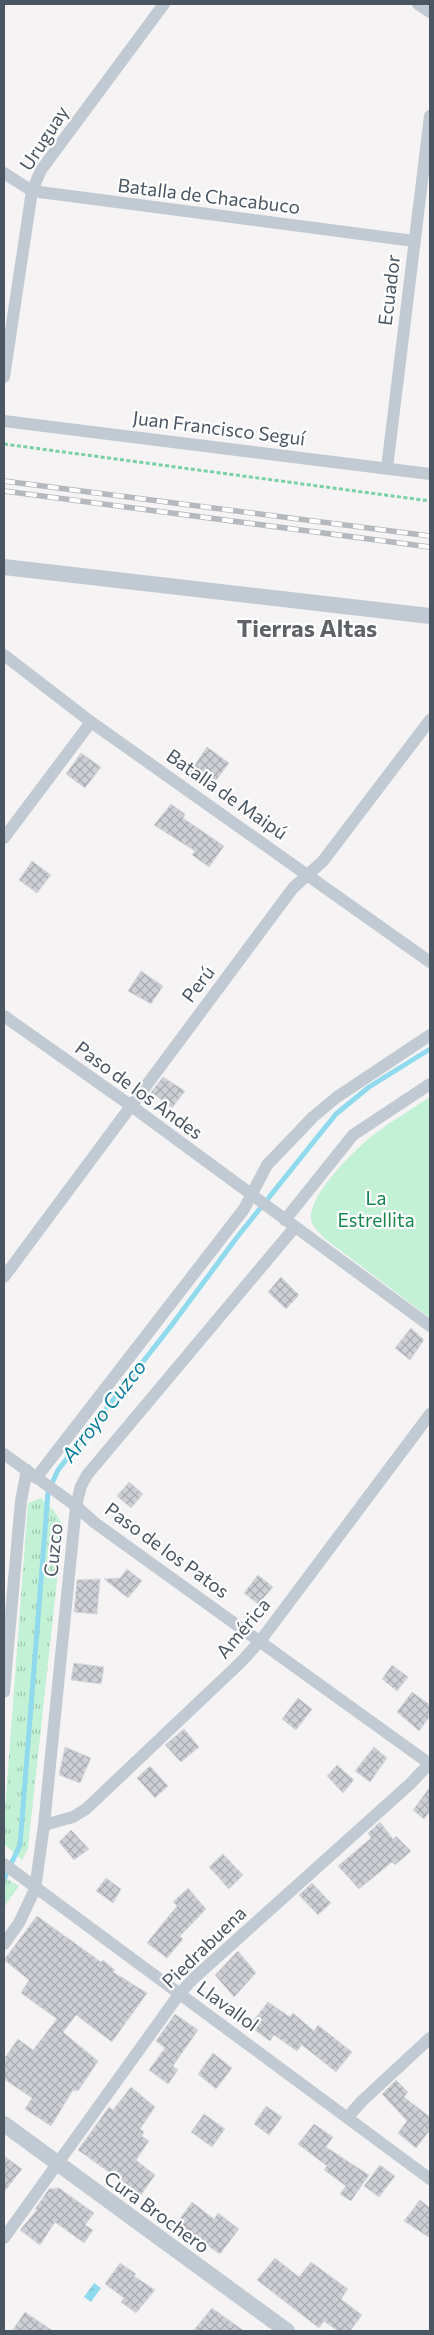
<svg xmlns="http://www.w3.org/2000/svg" width="434" height="2335" font-family="Commissioner,sans-serif">
<defs>
<pattern id="grass-tufts" width="24" height="20" patternUnits="userSpaceOnUse" patternTransform="scale(1.25)"><rect width="24" height="20" fill="#c3f1d5"/><path d="M3 7l-1-3M5 7V3M7 7l1-3M15 17l-1-3M17 17v-4M19 17l1-3" fill="none" stroke="#a0c6b0"/></pattern>
<pattern id="water-ripples" width="26" height="14" patternUnits="userSpaceOnUse" patternTransform="scale(1.25)"><rect width="26" height="14" fill="#90daee"/><path d="M2 4q2-2 4 0t4 0M15 11q2-2 4 0t4 0" fill="none" stroke="#78b4c4"/></pattern>
<pattern id="building-cross-hatch" width="8" height="8" patternUnits="userSpaceOnUse" patternTransform="scale(1.25)"><rect width="8" height="8" fill="#cdcfd5"/><path d="M0 0l8 8M0 8l8-8" fill="none" stroke="#a8abb0"/></pattern>
</defs>
<rect width="100%" height="100%" fill="#f5f3f3"/>
<g fill="url(#grass-tufts)">
<path d="M 41,1498 L 54,1511 L 63,1525 L 28,1848 L 22,1860 L 4,1844 L 4,1823 L 28,1503 Z"/>
<path d="M 4,1877 L 19,1886 L 4,1907 Z"/>
</g>
<path fill="#c3f1d5" d="M 430,1097 L 430,1318 L 324,1238 C 321,1234 314,1228 312,1223 C 303,1199 358,1146 376,1133 C 393,1120 412,1109 430,1097 Z"/>
<path fill="url(#water-ripples)" d="M 94,2283 L 101,2288 L 91,2302 L 84,2297 Z"/>
<g fill="none" stroke-linecap="round" stroke-linejoin="round">
<path stroke="#90daee" stroke-width="5" d="M 4,1879 L 20,1845 L 48,1492 L 58,1470 L 171,1326 L 238,1236 L 336,1114 L 369,1087 L 430,1049"/>
</g>
<g fill="url(#building-cross-hatch)" stroke="#d7d9de">
<path d="M 207,747 L 229,763 L 211,787 L 190,772 Z"/>
<path d="M 81,753 L 101,767 L 85,788 L 66,774 Z"/>
<path d="M 171,804 L 185,814 L 183,818 L 224,846 L 209,867 L 192,855 L 195,851 L 154,825 Z"/>
<path d="M 32,861 L 51,875 L 37,893 L 19,880 Z"/>
<path d="M 141,971 L 163,986 L 151,1004 L 128,991 Z"/>
<path d="M 163,1077 L 185,1091 L 172,1108 L 151,1092 Z"/>
<path d="M 281,1277 L 299,1295 L 286,1309 L 268,1292 Z"/>
<path d="M 411,1328 L 424,1340 L 410,1360 L 395,1348 Z"/>
<path d="M 129,1482 L 143,1494 L 131,1508 L 117,1496 Z"/>
<path d="M 127,1569 L 142,1581 L 128,1598 L 104,1579 L 120,1578 Z"/>
<path d="M 258,1575 L 273,1587 L 258,1604 L 244,1593 Z"/>
<path d="M 100,1579 L 97,1614 L 74,1612 L 77,1580 Z"/>
<path d="M 74,1663 L 104,1667 L 101,1684 L 71,1680 Z"/>
<path d="M 392,1665 L 408,1677 L 397,1691 L 382,1679 Z"/>
<path d="M 412,1692 L 430,1705 L 430,1716 L 419,1731 L 397,1712 Z"/>
<path d="M 298,1698 L 312,1709 L 296,1730 L 282,1719 Z"/>
<path d="M 184,1729 L 199,1747 L 181,1762 L 165,1745 Z"/>
<path d="M 65,1747 L 91,1758 L 80,1783 L 59,1775 Z"/>
<path d="M 374,1747 L 387,1758 L 370,1782 L 355,1771 Z"/>
<path d="M 337,1765 L 354,1780 L 343,1793 L 327,1776 Z"/>
<path d="M 150,1766 L 168,1786 L 155,1798 L 137,1778 Z"/>
<path d="M 430,1787 L 430,1811 L 424,1819 L 413,1810 Z"/>
<path d="M 380,1822 L 393,1839 L 396,1836 L 411,1851 L 395,1865 L 392,1862 L 359,1889 L 338,1866 L 371,1838 L 368,1833 Z"/>
<path d="M 71,1830 L 89,1849 L 74,1860 L 59,1842 Z"/>
<path d="M 223,1854 L 243,1875 L 229,1889 L 209,1867 Z"/>
<path d="M 106,1878 L 121,1889 L 113,1903 L 96,1891 Z"/>
<path d="M 312,1883 L 331,1903 L 318,1915 L 299,1895 Z"/>
<path d="M 188,1888 L 206,1909 L 180,1936 L 183,1939 L 167,1958 L 147,1943 L 177,1906 L 173,1902 Z"/>
<path d="M 37,1916 L 101,1962 L 103,1960 L 115,1970 L 113,1972 L 147,1993 L 112,2042 L 76,2015 L 63,2032 L 98,2061 L 78,2091 L 73,2090 L 51,2126 L 25,2109 L 32,2098 L 4,2079 L 4,2059 L 18,2039 L 33,2050 L 57,2019 L 21,1993 L 29,1980 L 4,1960 Z"/>
<path d="M 238,1951 L 256,1973 L 234,1997 L 215,1975 Z"/>
<path d="M 268,2002 L 290,2017 L 293,2013 L 314,2031 L 318,2025 L 352,2052 L 336,2072 L 302,2045 L 297,2051 L 274,2035 L 270,2041 L 249,2026 Z"/>
<path d="M 175,2014 L 198,2030 L 173,2066 L 178,2070 L 168,2084 L 149,2070 L 165,2048 L 156,2041 Z"/>
<path d="M 213,2053 L 232,2068 L 216,2089 L 198,2074 Z"/>
<path d="M 396,2080 L 408,2092 L 404,2097 L 430,2117 L 430,2130 L 416,2148 L 398,2133 L 407,2121 L 382,2094 Z"/>
<path d="M 131,2087 L 155,2107 L 140,2129 L 144,2132 L 142,2136 L 149,2141 L 136,2160 L 155,2175 L 141,2195 L 78,2150 L 109,2107 L 113,2110 Z"/>
<path d="M 266,2106 L 282,2117 L 269,2135 L 254,2124 Z"/>
<path d="M 204,2114 L 225,2129 L 212,2147 L 191,2132 Z"/>
<path d="M 314,2124 L 333,2137 L 326,2147 L 369,2175 L 351,2201 L 340,2194 L 346,2186 L 324,2170 L 327,2166 L 298,2144 Z"/>
<path d="M 4,2156 L 22,2169 L 4,2192 Z"/>
<path d="M 380,2165 L 395,2176 L 379,2197 L 364,2186 Z"/>
<path d="M 59,2188 L 94,2213 L 85,2225 L 93,2230 L 84,2243 L 55,2222 L 40,2245 L 20,2230 L 37,2210 L 35,2209 L 49,2189 Z"/>
<path d="M 420,2200 L 430,2208 L 430,2238 L 404,2221 Z"/>
<path d="M 192,2202 L 214,2219 L 218,2213 L 239,2229 L 220,2254 L 176,2224 Z"/>
<path d="M 275,2258 L 299,2277 L 311,2262 L 348,2289 L 341,2299 L 362,2315 L 350,2331 L 338,2331 L 324,2321 L 319,2328 L 257,2280 Z"/>
<path d="M 120,2263 L 136,2274 L 134,2276 L 155,2290 L 136,2313 L 121,2302 L 124,2298 L 105,2284 Z"/>
<path d="M 212,2308 L 244,2331 L 193,2331 Z"/>
<path d="M 25,2312 L 53,2331 L 12,2331 Z"/>
</g>
<g fill="none" stroke-linecap="round" stroke-linejoin="round">
<path stroke="#7ad0a6" stroke-width="3" stroke-dasharray="4 2.5" stroke-linecap="butt" d="M 4,444 L 430,501"/>
<g stroke="#c1cad2" stroke-width="12">
<path d="M 418,4 L 430,12"/>
<path d="M 4,173 L 32,191 L 414,241"/>
<path d="M 4,377 L 32,191 L 41,170 L 164,4"/>
<path d="M 4,421 L 430,474"/>
<path d="M 387,468 L 430,116"/>
<path d="M 4,655 L 91,722 L 430,962"/>
<path d="M 4,838 L 91,722"/>
<path d="M 4,1016 L 130,1105 L 430,1326"/>
<path d="M 285,1220 L 353,1135 L 430,1084"/>
<path d="M 4,1277 L 293,888 L 323,861 L 430,720"/>
<path d="M 4,1454 L 76,1506 L 95,1523 L 430,1764"/>
<path d="M 36,1478 L 244,1209 L 267,1165 L 313,1117 L 337,1097 L 430,1035"/>
<path d="M 4,1692 L 21,1501 L 27,1470"/>
<path d="M 44,1825 L 73,1817 L 86,1809 L 241,1662 L 261,1640 L 430,1414"/>
<path d="M 4,1864 L 430,2179"/>
<path d="M 4,1944 L 19,1923 L 35,1889 L 44,1825 L 76,1506 L 81,1486 L 87,1475 L 295,1227"/>
<path d="M 348,2117 L 361,2102 L 430,2038"/>
<path d="M 4,2238 L 180,1993 L 194,1978 L 410,1784 L 430,1763"/>
</g>
<g stroke="#c1cad2" stroke-width="16">
<path d="M 4,567 L 430,616"/>
<path d="M 4,2124 L 287,2331"/>
</g>
<g stroke="#b5b8bd" stroke-width="5.5">
<g id="rail">
<path d="M 4,481 L 430,536"/>
<path d="M 4,491 L 430,547"/>
</g>
</g>
<use href="#rail" stroke="#fff" stroke-width="4" stroke-dasharray="11" stroke-linecap="butt"/>
</g>
<g text-anchor="middle" stroke-width="4.5" stroke-linejoin="round" paint-order="stroke">
<g font-size="19" fill="#4a5661" stroke="#fff">
<text transform="translate(44 138) rotate(-57)" y="7">Uruguay</text>
<text transform="translate(209 196) rotate(7)" y="7">Batalla de Chacabuco</text>
<text transform="translate(389 290) rotate(-83)" y="7">Ecuador</text>
<text transform="translate(219 428) rotate(7)" y="7">Juan Francisco Seguí</text>
<text transform="translate(227 794) rotate(35)" y="7">Batalla de Maipú</text>
<text transform="translate(198 984) rotate(-53)" y="7">Perú</text>
<text transform="translate(139 1090) rotate(36)" y="7">Paso de los Andes</text>
<text transform="translate(53 1550) rotate(-84)" y="7">Cuzco</text>
<text transform="translate(167 1550) rotate(36)" y="7">Paso de los Patos</text>
<text transform="translate(243 1628) rotate(-50)" y="7">América</text>
<text transform="translate(204 1947) rotate(-44)" y="7">Piedrabuena</text>
<text transform="translate(228 2006) rotate(36)" y="7">Llavallol</text>
<text transform="translate(157 2212) rotate(36)" y="7">Cura Brochero</text>
</g>
<g font-size="19" fill="#17864f" stroke="#fff">
<text x="376" y="1205">La<tspan x="376" dy="22">Estrellita</tspan></text>
</g>
<g font-size="20" font-style="italic" fill="#0c7c9b" stroke="#fff">
<text transform="translate(104 1411) rotate(-52)" y="7">Arroyo Cuzco</text>
</g>
<g font-size="24" font-weight="bold" fill="#5f6368" stroke="#fff">
<text x="307" y="637">Tierras Altas</text>
</g>
</g>
<rect width="434" height="2335" fill="none" stroke="#4a5661" stroke-width="10"/>
</svg>
